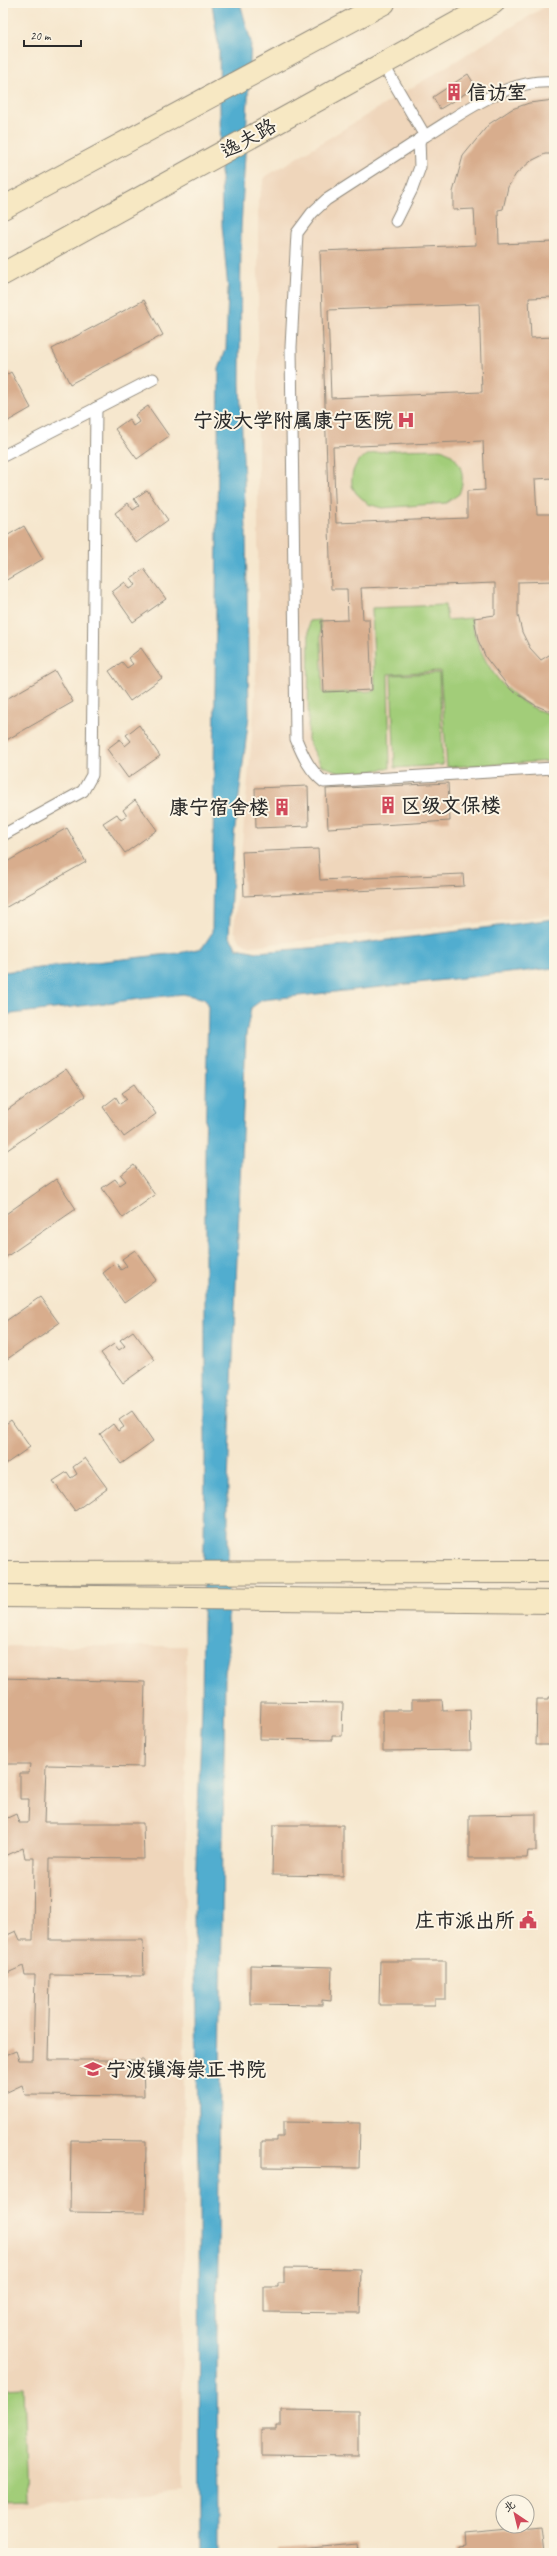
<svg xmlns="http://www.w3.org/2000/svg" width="557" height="2556" font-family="Caveat,'LXGW WenKai TC',sans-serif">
<rect width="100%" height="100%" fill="#fcf5e5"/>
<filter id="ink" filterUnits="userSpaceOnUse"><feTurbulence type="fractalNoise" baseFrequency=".025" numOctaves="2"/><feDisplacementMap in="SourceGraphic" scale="8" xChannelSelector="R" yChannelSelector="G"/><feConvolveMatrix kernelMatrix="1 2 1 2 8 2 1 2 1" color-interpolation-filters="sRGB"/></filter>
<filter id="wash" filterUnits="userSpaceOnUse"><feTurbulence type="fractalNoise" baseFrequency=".012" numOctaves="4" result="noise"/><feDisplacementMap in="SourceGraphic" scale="16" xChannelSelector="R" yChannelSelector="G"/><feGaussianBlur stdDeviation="0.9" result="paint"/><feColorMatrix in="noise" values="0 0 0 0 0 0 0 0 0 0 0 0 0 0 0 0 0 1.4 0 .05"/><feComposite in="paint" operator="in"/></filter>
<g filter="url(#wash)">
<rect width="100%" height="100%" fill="#f6e7ce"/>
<g fill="#efd6bb">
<path d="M 551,3 L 554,3 L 554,915 L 251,946 L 240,941 L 234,930 L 253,725 L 258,640 L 258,201 L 265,177 Z"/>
<path d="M 3,1646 L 186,1646 L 182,2491 L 3,2507 Z"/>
</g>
<g fill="#a2cd79" stroke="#667c52">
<path d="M 441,449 C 460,456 467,475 459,494 L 446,503 L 382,508 L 368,504 L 356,493 L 352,486 C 351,476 353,465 362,458 C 375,448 423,450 441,449 Z"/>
<path d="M 445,605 L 447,620 L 471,618 C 478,661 508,705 554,715 L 554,761 L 447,767 L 440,671 L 388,674 L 390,768 L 346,775 L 321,765 L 308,740 L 309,621 L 320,620 L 323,693 L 375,691 L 372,608 Z"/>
<path d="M 439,673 L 443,765 L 395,768 L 391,675 Z"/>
<path d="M 24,2387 L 28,2500 L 3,2501 L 3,2388 Z"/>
</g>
<path fill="#51adcf" stroke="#3e6c7d" d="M 212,3 L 240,3 L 251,42 L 241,229 L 240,384 L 246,529 L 249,716 L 234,836 L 229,936 L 237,948 L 257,952 L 348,945 L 554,919 L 554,968 L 262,1000 L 251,1008 L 246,1035 L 228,1482 L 228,1657 L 225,1672 L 217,2333 L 218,2553 L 200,2553 L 199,2169 L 194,1916 L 202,1707 L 205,1460 L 205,1148 L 208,1007 L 205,999 L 183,994 L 3,1015 L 3,972 L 179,953 L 202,948 L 212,933 L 219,369 L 226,349 L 228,289 L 222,225 L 219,50 Z"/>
<g id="blocks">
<g fill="#d8ad8d" fill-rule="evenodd">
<path d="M 468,74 L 476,87 L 440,109 L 433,97 Z"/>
<path d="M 554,100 L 554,154 L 545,154 L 531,161 L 516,174 L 508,187 L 503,209 L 498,210 L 499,244 L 554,242 L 554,297 L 529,298 L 531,338 L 554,337 L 554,478 L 535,479 L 537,514 L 554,514 L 554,581 L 518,582 L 518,615 L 522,632 L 530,648 L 541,660 L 554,652 L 554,713 L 535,705 L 511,690 L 486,658 L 478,640 L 474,618 L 495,615 L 495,583 L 361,588 L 363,619 L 369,619 L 372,690 L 324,692 L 321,621 L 348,620 L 347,589 L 331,589 L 320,251 L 476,245 L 474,209 L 453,210 L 453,192 L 463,156 L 489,124 L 512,109 L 529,103 ZM 479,304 L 482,392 L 331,398 L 328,310 ZM 483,441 L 485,490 L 467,491 L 467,518 L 336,523 L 333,447 Z"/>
<path d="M 144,300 L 163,335 L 70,384 L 52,349 Z"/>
<path d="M 11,372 L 31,408 L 3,424 L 3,377 Z"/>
<path d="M 148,406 L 169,436 L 137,459 L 115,429 L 129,419 L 133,426 L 139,422 L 135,415 Z"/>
<path d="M 147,490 L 168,520 L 136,543 L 115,513 L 128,503 L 133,510 L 139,506 L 134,499 Z"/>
<path d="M 24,526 L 43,559 L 3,582 L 3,538 Z"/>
<path d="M 144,569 L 166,599 L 133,622 L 112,592 L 125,582 L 130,589 L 136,585 L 131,578 Z"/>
<path d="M 141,648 L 162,678 L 130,701 L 109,671 L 122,662 L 127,668 L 133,664 L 128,658 Z"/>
<path d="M 55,671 L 73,702 L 3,742 L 3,701 Z"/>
<path d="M 139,725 L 160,756 L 128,778 L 107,749 L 120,739 L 125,746 L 131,741 L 126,735 Z"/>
<path d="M 448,783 L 450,821 L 328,828 L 326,789 Z"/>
<path d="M 308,786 L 309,826 L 256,828 L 255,788 Z"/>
<path d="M 135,800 L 157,830 L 125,853 L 103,823 L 117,814 L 121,820 L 127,816 L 123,810 Z"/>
<path d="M 67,828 L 86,862 L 3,909 L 3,864 Z"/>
<path d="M 318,849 L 320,880 L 463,874 L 464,886 L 244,896 L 242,852 Z"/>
<path d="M 66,1069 L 85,1096 L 3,1153 L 3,1113 Z"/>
<path d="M 135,1084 L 156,1114 L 124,1137 L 103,1107 L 116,1097 L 120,1104 L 127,1099 L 122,1093 Z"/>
<path d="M 134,1165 L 155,1195 L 123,1218 L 102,1188 L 115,1179 L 120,1185 L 126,1181 L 121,1175 Z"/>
<path d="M 56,1179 L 76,1209 L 3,1259 L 3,1216 Z"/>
<path d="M 135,1250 L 156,1280 L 124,1303 L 103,1273 L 116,1263 L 121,1270 L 127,1266 L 122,1259 Z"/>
<path d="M 40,1297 L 59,1323 L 3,1362 L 3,1323 Z"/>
<path d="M 133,1331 L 155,1360 L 123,1383 L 101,1353 L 114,1344 L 119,1350 L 125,1346 L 120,1340 Z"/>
<path d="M 132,1411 L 153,1441 L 121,1464 L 100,1434 L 113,1424 L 118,1431 L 124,1427 L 119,1420 Z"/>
<path d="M 11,1420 L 30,1447 L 3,1466 L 3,1426 Z"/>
<path d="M 85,1458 L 107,1488 L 75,1511 L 53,1481 L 67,1472 L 71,1478 L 77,1474 L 73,1467 Z"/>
<path d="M 3,1678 L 145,1682 L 143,1767 L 46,1765 L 44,1823 L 143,1823 L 144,1859 L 50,1858 L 49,1940 L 143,1940 L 144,1976 L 50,1975 L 48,2060 L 143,2060 L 144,2096 L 25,2095 L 22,2085 L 3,2094 L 3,2056 L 16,2051 L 19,2060 L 33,2060 L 35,1975 L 25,1975 L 23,1966 L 3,1975 L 3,1937 L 16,1931 L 20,1940 L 33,1940 L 34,1858 L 25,1858 L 23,1848 L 3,1857 L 3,1820 L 16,1814 L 19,1823 L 28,1823 L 29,1799 L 20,1799 L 20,1773 L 29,1773 L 30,1764 L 3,1764 Z"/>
<path d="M 549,1697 L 554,1697 L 554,1745 L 536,1745 L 537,1699 L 549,1699 Z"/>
<path d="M 412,1700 L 442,1700 L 443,1711 L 470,1710 L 471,1750 L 383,1751 L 383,1710 L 412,1710 Z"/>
<path d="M 261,1702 L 343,1703 L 342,1736 L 332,1736 L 332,1740 L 260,1739 Z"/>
<path d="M 536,1814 L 536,1851 L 528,1851 L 527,1858 L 469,1858 L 469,1815 Z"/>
<path d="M 273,1825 L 343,1825 L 343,1876 L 272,1875 Z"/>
<path d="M 380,1961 L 446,1961 L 446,1999 L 435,1999 L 435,2005 L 379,2005 Z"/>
<path d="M 250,1965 L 332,1967 L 331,2001 L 322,2000 L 322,2005 L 250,2004 Z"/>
<path d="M 283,2122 L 360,2123 L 359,2168 L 262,2167 L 262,2141 L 277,2141 L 277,2137 L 283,2137 Z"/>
<path d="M 71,2140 L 146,2141 L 145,2213 L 70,2212 Z"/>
<path d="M 284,2268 L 361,2269 L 360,2313 L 264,2312 L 264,2287 L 278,2287 L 278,2283 L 284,2283 Z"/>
<path d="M 281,2410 L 358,2411 L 358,2456 L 261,2455 L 261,2429 L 276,2429 L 276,2425 L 281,2425 Z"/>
<path d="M 541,2527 L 544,2553 L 459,2553 L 458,2547 L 465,2546 L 464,2534 Z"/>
<path d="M 357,2544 L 358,2553 L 279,2553 L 279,2551 Z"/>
</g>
</g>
</g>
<g filter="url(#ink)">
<use href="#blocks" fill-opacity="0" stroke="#90897c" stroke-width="1"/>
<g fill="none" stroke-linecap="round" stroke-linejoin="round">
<g stroke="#90897c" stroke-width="13">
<g id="lane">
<path d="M 383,64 L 425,136 C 463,113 507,78 554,82"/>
<path d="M 425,136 L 326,200 L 312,213 L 297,233 L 291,347 L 296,739 C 303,756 310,771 324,782 L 554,768"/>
<path d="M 396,221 L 412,189 L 420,167 L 419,139"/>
<path d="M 3,456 L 153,379"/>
<path d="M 3,835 L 83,791 L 92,775 L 96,408"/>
</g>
</g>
<g stroke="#90897c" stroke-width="24">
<g id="secondary">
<path d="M 3,208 L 384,3"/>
<path d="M 3,274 L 493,3"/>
<path d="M 3,1573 L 554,1572"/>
<path d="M 3,1596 L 554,1602"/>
</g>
</g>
<use href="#lane" stroke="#fff" stroke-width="11"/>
<use href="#secondary" stroke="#f7e8c3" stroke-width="22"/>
</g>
</g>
<defs>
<g id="building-bare" transform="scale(1.38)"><path d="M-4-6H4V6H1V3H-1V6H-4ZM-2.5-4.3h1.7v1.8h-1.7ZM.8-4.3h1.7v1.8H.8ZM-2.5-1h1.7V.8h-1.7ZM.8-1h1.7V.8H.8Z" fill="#d1495b" stroke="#fcf5e5" stroke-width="2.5" paint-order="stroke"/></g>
<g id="hospital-bare" transform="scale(1.38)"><path d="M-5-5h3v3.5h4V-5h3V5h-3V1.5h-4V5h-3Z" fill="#d1495b" stroke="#fcf5e5" stroke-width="2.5" paint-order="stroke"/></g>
<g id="civic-bare" transform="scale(1.38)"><path d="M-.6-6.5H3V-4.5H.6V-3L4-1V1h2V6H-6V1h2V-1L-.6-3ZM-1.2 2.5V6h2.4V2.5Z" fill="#d1495b" stroke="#fcf5e5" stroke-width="2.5" paint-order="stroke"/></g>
<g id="school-bare" transform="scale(1.38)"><path d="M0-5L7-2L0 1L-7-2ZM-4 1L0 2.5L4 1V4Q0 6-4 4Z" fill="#d1495b" stroke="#fcf5e5" stroke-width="2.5" paint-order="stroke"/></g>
</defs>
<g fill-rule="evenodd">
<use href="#building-bare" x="454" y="92"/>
<use href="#hospital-bare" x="406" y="420"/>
<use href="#building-bare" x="388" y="805"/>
<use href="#building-bare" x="282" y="807"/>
<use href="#civic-bare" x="528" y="1920"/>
<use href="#school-bare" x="93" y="2069"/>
</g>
<g text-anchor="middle" stroke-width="4" stroke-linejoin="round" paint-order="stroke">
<g font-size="20" font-weight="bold" fill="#2b2b2b" stroke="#fcf5e5" text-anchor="start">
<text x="467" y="99">信访室</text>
<text x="393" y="427" text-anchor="end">宁波大学附属康宁医院</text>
<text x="401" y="812">区级文保楼</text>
<text x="269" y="814" text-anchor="end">康宁宿舍楼</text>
<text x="515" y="1927" text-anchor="end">庄市派出所</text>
<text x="106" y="2076">宁波镇海崇正书院</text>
</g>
<g font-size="20" fill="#2b2b2b" stroke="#fcf5e5">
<text transform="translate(248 138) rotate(-29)" y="7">逸夫路</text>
</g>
</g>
<rect width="557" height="2556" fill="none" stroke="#fcf5e5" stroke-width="16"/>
<g transform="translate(515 2514) rotate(325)"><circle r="19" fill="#fcf5e5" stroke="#a8a49b"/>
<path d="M0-3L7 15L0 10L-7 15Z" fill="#d1495b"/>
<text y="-6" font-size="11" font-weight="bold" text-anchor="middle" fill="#2b2b2b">北</text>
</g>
<path d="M24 40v6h57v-6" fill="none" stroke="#2b2b2b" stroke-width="2"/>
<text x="30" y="40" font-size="12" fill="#2b2b2b" stroke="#fcf5e5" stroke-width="3" paint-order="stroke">20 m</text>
</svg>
